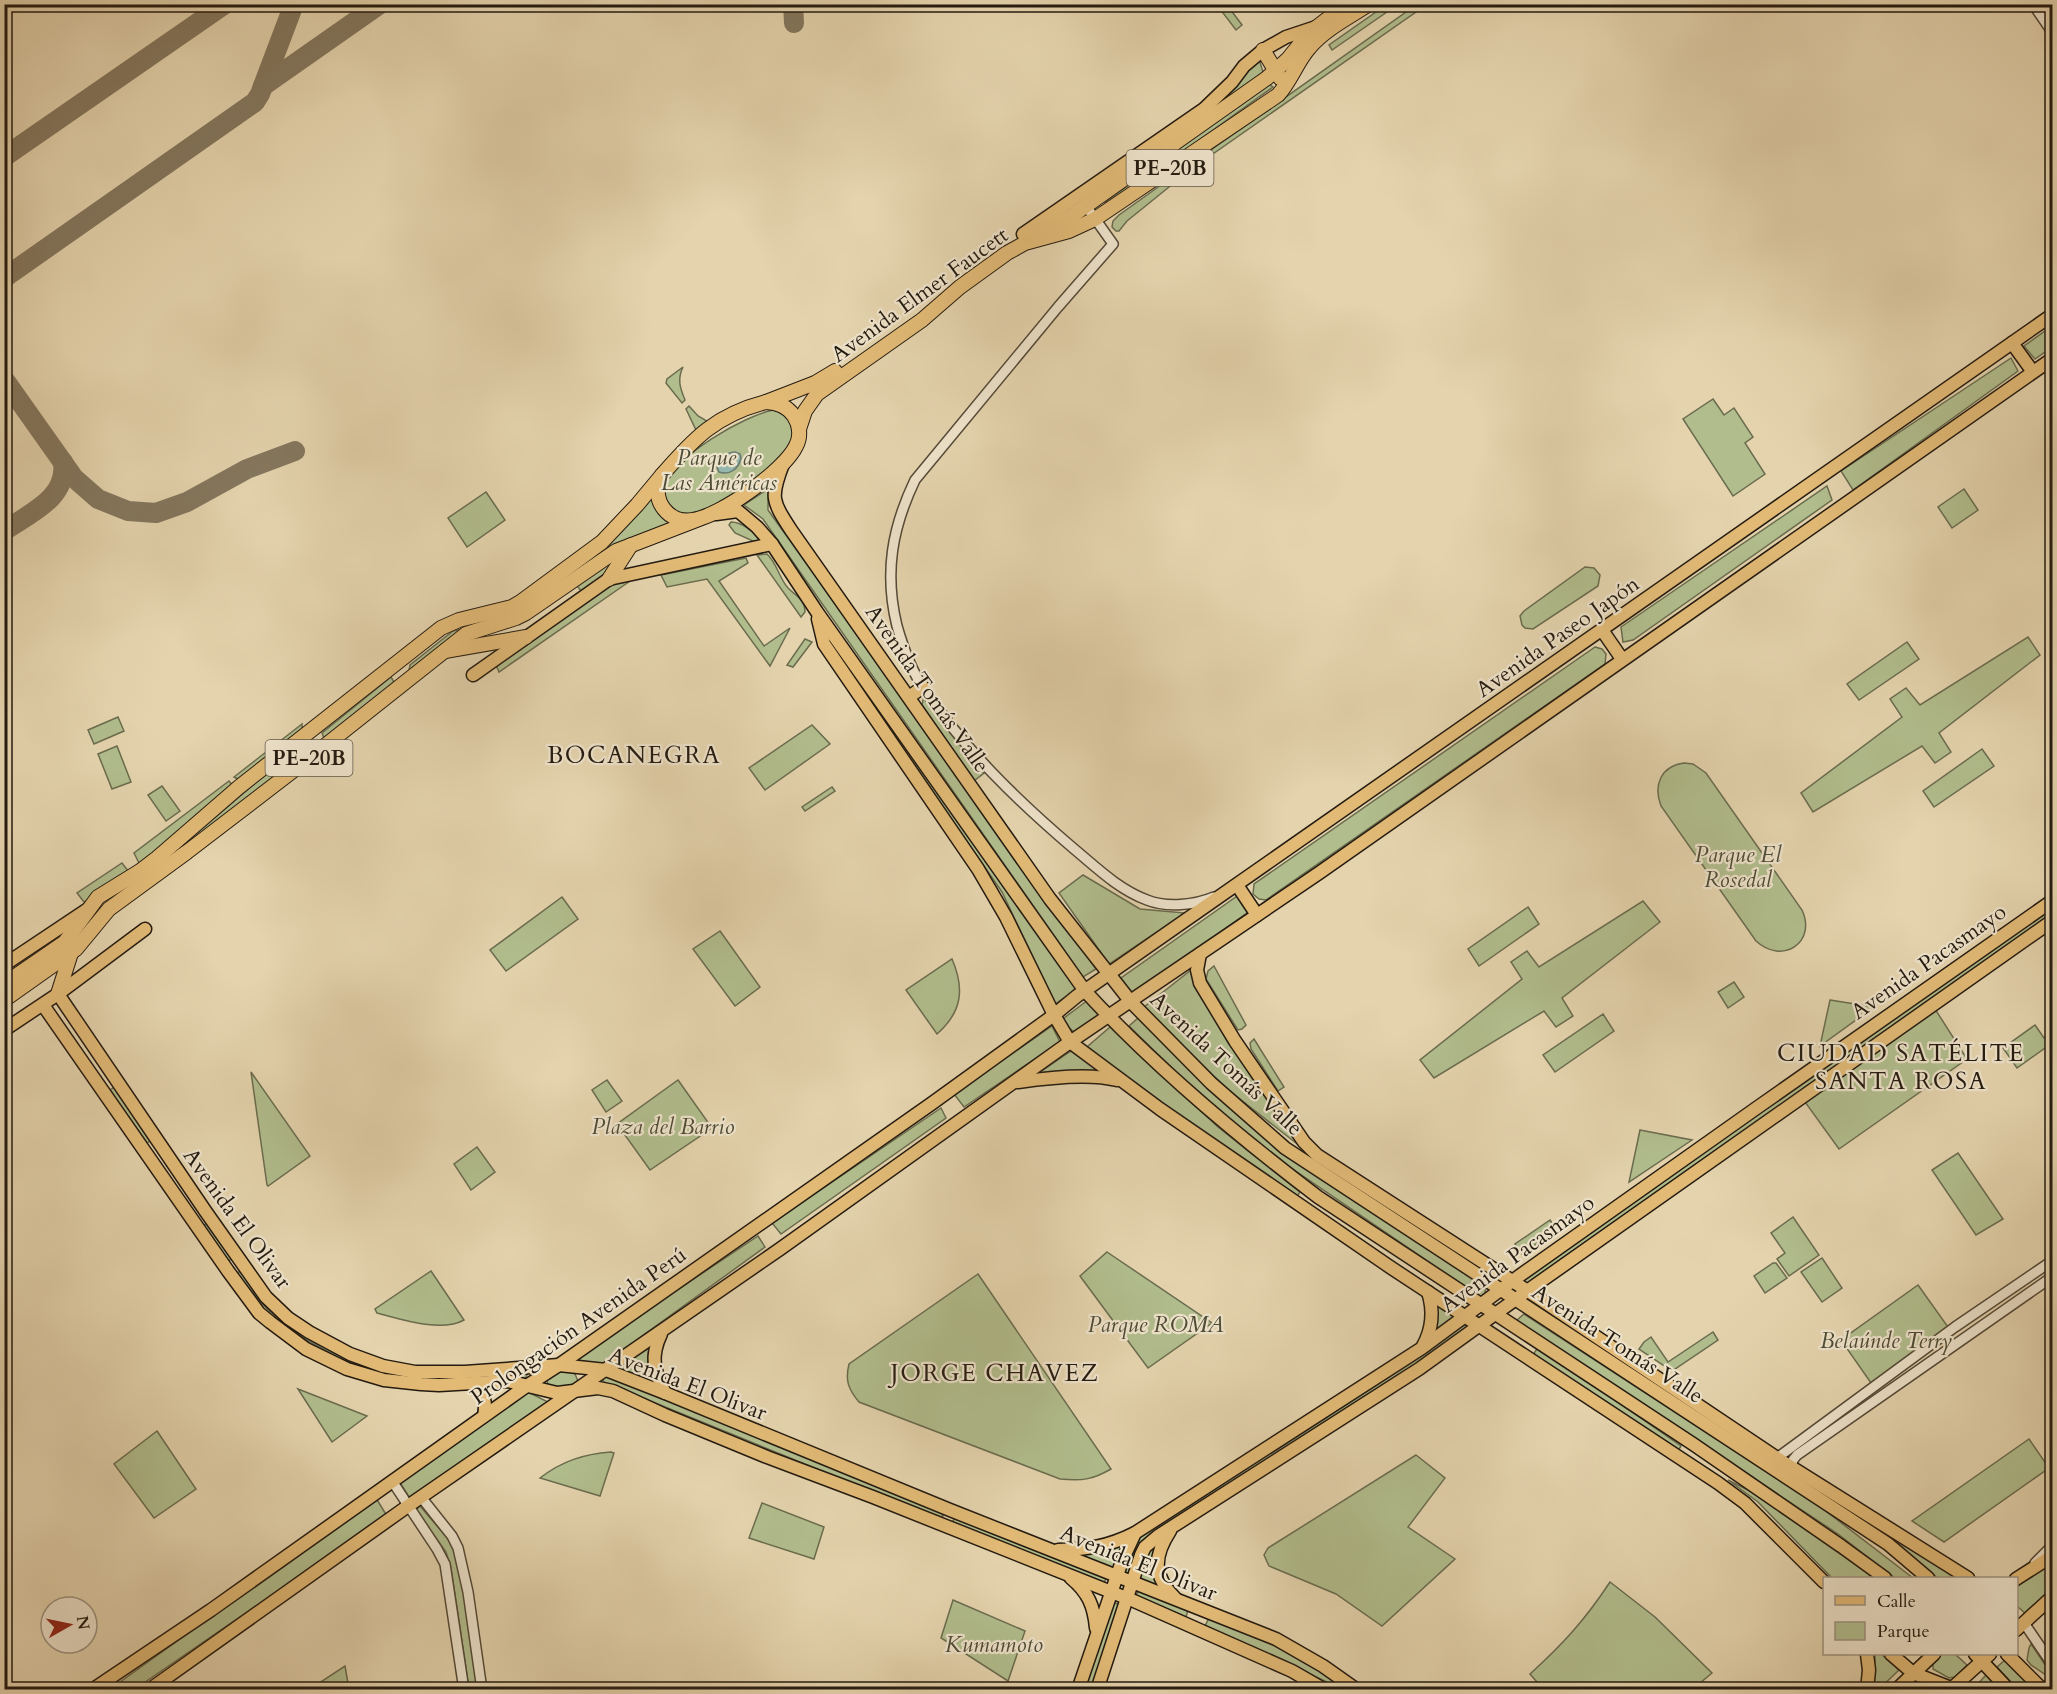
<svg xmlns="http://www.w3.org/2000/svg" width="2057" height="1694" font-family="Cardo,serif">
<rect width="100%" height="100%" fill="#e4d3ad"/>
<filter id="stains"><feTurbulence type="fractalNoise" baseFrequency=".00333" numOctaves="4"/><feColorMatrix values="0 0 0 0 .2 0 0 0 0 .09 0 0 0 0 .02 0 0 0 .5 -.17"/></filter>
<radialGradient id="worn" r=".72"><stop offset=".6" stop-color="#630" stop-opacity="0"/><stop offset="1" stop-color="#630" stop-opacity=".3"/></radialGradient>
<g fill="#b1bd8d" stroke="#6a6c4e" stroke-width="1.5">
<path d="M 1217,5 L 1227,5 L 1242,25 L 1236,30 Z"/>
<path d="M 1386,5 L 1397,5 L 1332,50 L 1329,45 Z"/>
<path d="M 1416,5 L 1426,5 L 1197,165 L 1194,162 Z"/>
<path d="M 1259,59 L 1263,72 L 1212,111 L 1209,107 Z"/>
<path d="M 1269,84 L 1273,87 L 1107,206 L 1105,202 Z"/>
<path d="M 1189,165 L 1190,170 L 1127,221 L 1119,231 L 1116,231 L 1112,227 L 1113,221 L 1119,215 Z"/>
<path d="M 2052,326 L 2052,347 L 2035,359 L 2024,346 Z"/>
<path d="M 2011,358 L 2018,371 L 1853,490 L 1841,471 Z"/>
<path d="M 683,367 C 677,379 680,388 685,400 L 682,403 L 666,383 L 667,379 Z"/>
<path d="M 1713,399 L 1724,415 L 1734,408 L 1753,437 L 1745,443 L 1765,474 L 1733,496 L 1683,419 Z"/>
<path d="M 689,406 L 698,416 L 707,421 L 696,430 L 686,409 Z"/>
<path d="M 773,410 C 782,412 785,415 791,422 C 809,447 739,492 720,502 C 705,509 679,524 667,502 C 665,497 664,490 666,484 C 676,455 744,416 773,410 Z"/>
<path d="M 1827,486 L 1832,500 L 1633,640 L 1623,642 L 1621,627 Z"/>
<path d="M 768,489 L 768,510 L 1096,969 L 1083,977 L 763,519 L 744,505 Z"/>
<path d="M 1964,489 L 1978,510 L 1952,528 L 1938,507 Z"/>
<path d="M 486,492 L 505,520 L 467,547 L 448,518 Z"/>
<path d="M 652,497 L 659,514 L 669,523 L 629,539 L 600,553 Z"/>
<path d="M 731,522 C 741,522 756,532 759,541 L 755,542 L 735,533 L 729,525 Z"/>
<path d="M 767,554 C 777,563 779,578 788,588 C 796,596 805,599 805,612 L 801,617 L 757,555 Z"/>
<path d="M 746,558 L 748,563 L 719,581 L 764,646 L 790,628 L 770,666 L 707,579 L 667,587 L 661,575 Z"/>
<path d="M 617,560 L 608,571 L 582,592 L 577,586 L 604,566 Z"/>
<path d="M 1585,567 L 1594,568 L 1600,575 L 1598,586 L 1533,629 L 1525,628 L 1522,625 L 1520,616 L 1524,611 Z"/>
<path d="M 633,579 L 499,672 L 496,665 L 610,584 Z"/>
<path d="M 463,629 L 409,670 L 410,665 L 453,631 Z"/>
<path d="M 828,635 L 1078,988 L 1055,1004 L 1002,892 L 829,643 Z"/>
<path d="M 2028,637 L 2040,655 L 1939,733 L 1951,752 L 1935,763 L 1922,746 L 1813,812 L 1801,793 L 1902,717 L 1890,699 L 1906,688 L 1920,705 Z"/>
<path d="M 805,639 L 812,642 L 793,667 L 787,665 Z"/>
<path d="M 1907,642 L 1919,659 L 1859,700 L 1847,684 Z"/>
<path d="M 1595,647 L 1602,649 L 1606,654 L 1605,664 L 1266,900 L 1259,899 L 1253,894 L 1254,884 Z"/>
<path d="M 391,677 L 394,682 L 324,738 L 322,733 Z"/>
<path d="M 924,695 L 984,773 L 974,781 L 922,705 Z"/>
<path d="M 118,717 L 124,731 L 94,744 L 88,730 Z"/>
<path d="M 302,724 L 302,729 L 240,780 L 234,777 Z"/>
<path d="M 812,725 L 830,744 L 765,790 L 749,768 Z"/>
<path d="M 117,746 L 131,782 L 112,789 L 98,754 Z"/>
<path d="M 1982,749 L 1994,766 L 1934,807 L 1923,791 Z"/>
<path d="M 293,751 L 295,754 L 289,762 L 291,767 L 155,869 Z"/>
<path d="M 1684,763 L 1693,764 L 1706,773 L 1802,910 C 1817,943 1782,965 1756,941 L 1661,806 C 1653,785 1661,766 1684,763 Z"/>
<path d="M 229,781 L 233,786 L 140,865 L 134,853 Z"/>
<path d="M 162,786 L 180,811 L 166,821 L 148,795 Z"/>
<path d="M 832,787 L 835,791 L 805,811 L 802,807 Z"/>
<path d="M 122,863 L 129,872 L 84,902 L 77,893 Z"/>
<path d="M 1083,875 L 1140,909 L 1185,913 L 1109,964 L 1059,893 Z"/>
<path d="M 1240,894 L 1251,910 L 1133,995 L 1121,978 Z"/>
<path d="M 562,897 L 578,919 L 506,971 L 490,950 Z"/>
<path d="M 1643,901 L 1660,922 L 1562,998 L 1573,1016 L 1556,1027 L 1544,1011 L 1434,1078 L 1420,1060 L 1522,979 L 1511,962 L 1527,951 L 1539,967 Z"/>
<path d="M 2052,901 L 2052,921 L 1527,1291 L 1514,1280 Z"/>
<path d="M 1528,907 L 1539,924 L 1479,966 L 1468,949 Z"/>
<path d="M 720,931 L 760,987 L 735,1006 L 693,949 Z"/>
<path d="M 952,959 C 965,989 962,1012 937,1034 L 906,990 Z"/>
<path d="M 1214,966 L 1246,1025 L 1242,1029 L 1238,1030 L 1206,979 L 1208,971 Z"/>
<path d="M 1191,970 L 1194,982 L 1252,1078 L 1301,1147 L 1226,1088 L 1144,1007 Z"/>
<path d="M 1734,982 L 1744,997 L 1728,1008 L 1718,992 Z"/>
<path d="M 1088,1000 L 1099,1016 L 1075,1033 L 1065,1024 L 1064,1018 Z"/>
<path d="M 1830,1000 L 1874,1007 L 1820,1046 Z"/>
<path d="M 1935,1009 L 1967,1059 L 1839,1149 L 1805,1102 Z"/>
<path d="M 1603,1014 L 1614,1031 L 1555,1072 L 1543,1055 Z"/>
<path d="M 1138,1018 L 1193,1073 L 1359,1203 L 1481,1284 L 1486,1288 L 1484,1296 L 1479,1296 L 1269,1153 L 1211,1106 L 1129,1026 Z"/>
<path d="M 2035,1025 L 2044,1038 L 2052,1032 L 2052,1051 L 2048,1046 L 2017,1068 L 2003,1048 Z"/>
<path d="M 1052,1026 L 1060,1042 L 964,1107 L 954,1094 Z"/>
<path d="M 1110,1027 L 1218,1127 L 1300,1192 L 1296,1198 L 1181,1117 L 1087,1047 Z"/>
<path d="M 1254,1039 L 1284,1087 L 1278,1091 L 1251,1049 L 1250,1043 Z"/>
<path d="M 1071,1051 L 1106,1072 L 1036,1075 Z"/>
<path d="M 251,1072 L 310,1156 L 268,1186 L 267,1185 Z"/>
<path d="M 607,1080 L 622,1101 L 606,1112 L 592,1090 Z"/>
<path d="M 678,1080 L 712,1128 L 650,1170 L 617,1124 Z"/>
<path d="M 116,1086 L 153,1139 L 147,1143 L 110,1090 Z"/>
<path d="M 941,1108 L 946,1118 L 781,1234 L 772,1223 Z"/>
<path d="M 1640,1130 L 1692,1140 L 1629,1182 Z"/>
<path d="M 477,1147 L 495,1172 L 471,1190 L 454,1164 Z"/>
<path d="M 1958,1153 L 2003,1219 L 1976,1235 L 1932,1170 Z"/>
<path d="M 1793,1217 L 1819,1255 L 1789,1276 L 1777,1259 L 1785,1253 L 1771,1233 Z"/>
<path d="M 1550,1220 L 1556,1230 L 1522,1254 L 1515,1244 Z"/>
<path d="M 210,1221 L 234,1257 L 227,1262 L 203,1226 Z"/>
<path d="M 758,1236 L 765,1247 L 602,1365 L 574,1359 Z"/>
<path d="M 1107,1252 L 1212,1323 L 1148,1368 L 1080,1276 Z"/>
<path d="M 1822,1258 L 1842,1288 L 1822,1302 L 1801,1272 Z"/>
<path d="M 1773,1263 L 1776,1263 L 1787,1278 L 1765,1293 L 1754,1276 Z"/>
<path d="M 244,1270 L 299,1329 L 382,1369 L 528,1370 L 526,1378 L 437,1380 L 381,1374 L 339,1358 L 303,1338 L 267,1309 L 236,1273 Z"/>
<path d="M 431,1271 L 464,1320 C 441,1333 401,1319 377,1313 L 375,1309 Z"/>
<path d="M 978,1274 L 1111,1469 C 1092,1480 1082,1481 1060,1479 L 859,1402 C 848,1389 845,1380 849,1364 Z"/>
<path d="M 1918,1285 L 1948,1327 L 1871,1383 L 1841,1340 Z"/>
<path d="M 1436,1304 L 1458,1319 L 1434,1336 Z"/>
<path d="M 1524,1314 L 1818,1505 L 1913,1578 L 1895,1578 L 1838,1534 L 1516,1321 Z"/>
<path d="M 1464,1325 L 1470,1329 L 1143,1541 L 1129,1574 L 1121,1572 L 1141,1533 Z"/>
<path d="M 1713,1332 L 1718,1340 L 1672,1371 L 1639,1349 L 1644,1342 L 1651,1337 L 1668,1362 Z"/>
<path d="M 1538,1347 L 1681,1446 L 1678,1451 L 1533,1355 Z"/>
<path d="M 649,1348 C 646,1360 648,1371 656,1382 L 617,1369 Z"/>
<path d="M 562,1370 L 575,1374 L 578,1381 L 566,1389 L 548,1387 L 547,1379 L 553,1373 Z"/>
<path d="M 606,1376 L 939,1509 L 943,1512 L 943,1516 L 937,1518 L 604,1382 L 602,1379 Z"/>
<path d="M 298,1389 L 367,1416 L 332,1442 Z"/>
<path d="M 526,1391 L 548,1402 L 409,1497 L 399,1481 Z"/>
<path d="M 157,1431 L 196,1489 L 154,1518 L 114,1464 Z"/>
<path d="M 2029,1439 L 2049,1468 L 1944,1542 L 1912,1521 Z"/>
<path d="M 611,1452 L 614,1453 L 600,1496 L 540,1478 C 562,1461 584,1454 611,1452 Z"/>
<path d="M 1416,1455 L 1445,1478 L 1408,1527 L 1455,1559 L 1382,1626 L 1336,1594 L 1269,1566 L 1264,1555 L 1268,1548 Z"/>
<path d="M 1728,1480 L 1754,1493 L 1874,1578 L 1832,1578 L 1758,1502 Z"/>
<path d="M 376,1498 L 387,1516 L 135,1689 L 109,1690 Z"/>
<path d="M 762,1503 L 824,1527 L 814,1559 L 749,1538 Z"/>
<path d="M 420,1506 L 449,1540 L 458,1557 L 479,1689 L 469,1689 L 451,1568 L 446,1552 L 416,1510 Z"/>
<path d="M 955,1517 L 1106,1578 L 1104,1584 L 952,1523 Z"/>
<path d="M 1881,1529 L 1962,1578 L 1938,1578 L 1877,1535 Z"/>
<path d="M 1156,1543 L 1154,1565 L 1160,1587 L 1139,1579 L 1148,1550 Z"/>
<path d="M 1123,1545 L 1114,1571 L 1075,1555 L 1101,1552 Z"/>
<path d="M 2052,1560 L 2052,1590 L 2027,1615 L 2017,1606 L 2017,1587 Z"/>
<path d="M 1610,1582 L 1655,1617 L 1712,1673 L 1693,1689 L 1543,1689 L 1530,1674 C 1563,1644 1585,1620 1610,1582 Z"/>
<path d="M 1139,1589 L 1188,1610 L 1186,1617 L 1136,1596 Z"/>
<path d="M 953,1600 L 1025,1631 L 1008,1681 L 941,1638 Z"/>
<path d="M 1112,1602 L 1120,1605 L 1092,1689 L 1083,1690 Z"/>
<path d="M 1209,1618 L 1302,1657 L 1349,1689 L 1337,1689 L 1329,1683 L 1205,1626 Z"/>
<path d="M 2031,1644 L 2050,1672 L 2046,1675 L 2031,1665 L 2027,1660 L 2029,1648 Z"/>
<path d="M 1875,1654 L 1881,1654 L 1899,1670 L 1879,1689 L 1874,1690 Z"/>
<path d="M 1941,1654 L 1955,1654 L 1967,1665 L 1955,1677 L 1949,1678 L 1933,1669 L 1933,1662 Z"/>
<path d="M 2006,1659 L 2033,1689 L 2017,1689 L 1997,1667 Z"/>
<path d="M 345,1666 L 349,1689 L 310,1689 Z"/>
<path d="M 1986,1675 L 1999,1689 L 1973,1689 Z"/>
</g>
<path fill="#95b7ae" stroke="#68796f" stroke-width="1.5" d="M 735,452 L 740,454 L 741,458 C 739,468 730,476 719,472 L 717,467 C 719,458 725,453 735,452 Z"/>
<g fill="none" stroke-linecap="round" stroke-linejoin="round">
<g stroke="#84775e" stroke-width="20">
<path d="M 793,4 L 794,23"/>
<path d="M 263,86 L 380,4"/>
<path d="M 4,157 L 225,4"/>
<path d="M 4,278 L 255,102 L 260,94 L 294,4"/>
<path d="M 4,379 L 74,478 L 98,499 L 128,511 L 156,513 L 187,502 L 247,469 L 295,451"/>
<path d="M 4,531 C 30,513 68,498 63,462"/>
</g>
<g stroke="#544937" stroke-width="12">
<g id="minor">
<path d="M 2033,4 L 2052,32"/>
<path d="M 1086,206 L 1113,244 L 1058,307 L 915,480 C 892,528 884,573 897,626 C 903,647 911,670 924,689 C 964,749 1018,801 1073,848 C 1097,868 1118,889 1147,900 C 1167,908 1195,905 1214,897"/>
<path d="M 1777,1458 L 1955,1327 L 2052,1261"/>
<path d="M 1791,1467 L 1793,1460 L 1797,1455 L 2052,1277"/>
<path d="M 392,1481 L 437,1549 L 445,1564 L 464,1690"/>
<path d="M 421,1497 L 452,1536 L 458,1548 L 468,1592 L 482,1690"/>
<path d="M 2035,1563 L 2052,1546"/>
<path d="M 2024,1623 L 2052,1664"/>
</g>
</g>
<g stroke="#241b10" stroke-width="15">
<g id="major">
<path d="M 1023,234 L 1204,109 L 1232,82 L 1244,66 L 1263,50 L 1286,37 L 1316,27"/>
<path d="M 2012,343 L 2033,372"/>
<path d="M 783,464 C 770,497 772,501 791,530 L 1050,899 L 1109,974 L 1131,1002 L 1211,1083 L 1285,1148 L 1888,1544 L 1928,1578"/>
<path d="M 716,514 L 738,511 L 757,527 L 772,544 L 817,612 L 1085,991 C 1155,1067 1235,1134 1318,1197 L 1693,1444 L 1841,1546 L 1885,1578"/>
<path d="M 818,619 L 824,644 L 978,869 L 1006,917 L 1054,1015 L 1070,1042 L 1160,1109 L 1390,1267 L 1718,1483 L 1745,1503 L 1824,1582"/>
<path d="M 1602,630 L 1622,659"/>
<path d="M 473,675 L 609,579 L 772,544"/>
<path d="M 909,697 L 923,687"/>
<path d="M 1237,885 L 1257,915"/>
<path d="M 1200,954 L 1197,970 L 1200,983 L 1235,1041 L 1304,1142 L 1317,1155 L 1537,1297 L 1777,1458 L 1968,1578"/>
<path d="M 4,965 L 88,909"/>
<path d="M 58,994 L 206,1212 L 266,1297 L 288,1318 L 309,1332 L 350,1354 L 383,1366 L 415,1372 L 465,1372 L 559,1365 L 606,1370 L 665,1393 L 950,1510 L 1276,1639 L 1323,1666 L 1357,1690"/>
<path d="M 43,1005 L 228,1271 L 259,1313 L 270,1322 L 306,1349 L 347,1369 L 384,1380 L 421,1384 L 439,1385 L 508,1381 L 557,1393 L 598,1388 L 613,1391 L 665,1415 L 767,1457 L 873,1497 L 1134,1601 L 1292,1671 L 1325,1690"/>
<path d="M 4,1030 L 58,994 L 145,929"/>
<path d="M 1018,1082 C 1045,1078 1090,1073 1117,1080"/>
<path d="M 661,1334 C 650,1357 654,1371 665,1393"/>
<path d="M 1423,1346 C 1433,1328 1434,1311 1428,1292"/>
<path d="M 475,1383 C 484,1393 487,1403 484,1416"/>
<path d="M 1170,1531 C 1153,1557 1153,1576 1175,1598"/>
<path d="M 1058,1550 C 1089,1549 1107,1547 1135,1533"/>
<path d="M 1071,1578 C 1088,1592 1094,1606 1096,1628"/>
<path d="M 2016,1579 L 2052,1556"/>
<path d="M 2016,1630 L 2052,1597"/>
<path d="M 1867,1654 L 1869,1670 L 1867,1690"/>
<path d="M 1891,1654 L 1913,1673 L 1951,1688"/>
<path d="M 1975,1654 L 2009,1690"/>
<path d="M 2007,1654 L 2043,1690"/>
<path d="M 92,1690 L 211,1610 L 528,1385 L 559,1365 L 931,1104 L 1054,1015 L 1077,996 L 2052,315"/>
<path d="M 149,1690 L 408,1506 L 780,1249 L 1070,1042 L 1319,873 L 2052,359"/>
<path d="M 1078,1690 L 1122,1561 L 1135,1533 L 1422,1348 L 1522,1274 L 1758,1107 L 2052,901"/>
<path d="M 1097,1690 L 1141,1555 L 1145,1547 L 1158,1536 L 1419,1369 L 1527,1291 L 2052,921"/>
<path d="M 1896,1690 L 1934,1654"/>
<path d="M 1950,1690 L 1990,1654"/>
</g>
</g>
<g stroke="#241b10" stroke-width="16">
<g id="highway">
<path d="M 1263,50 L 1280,78"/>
<path d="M 1040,231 L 1058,224 L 1073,215 L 1267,78 L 1288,59 L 1309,33 L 1347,4"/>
<path d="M 766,402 L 815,383 L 835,371"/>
<path d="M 766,402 C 778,403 787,406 794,416 C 800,425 801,437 796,446 C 784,471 720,516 693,520 C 682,522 671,518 664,509 C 656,499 656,486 662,475 C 694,438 716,415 766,402 Z"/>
<path d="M 799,429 L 805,411 L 817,394 L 922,320 L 960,287 L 1007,253 L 1025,243 L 1069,231 L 1095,219 L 1278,95 C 1291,81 1297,61 1310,47 C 1325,29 1350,17 1369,4"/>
<path d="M 609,579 L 631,545"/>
<path d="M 445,651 L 526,637"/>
<path d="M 4,984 L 65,942 L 98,897 L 140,871 L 157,858 L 239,787 L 441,628 L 459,620 L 512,607 L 522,601 L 602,542 L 637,505 L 662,475"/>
<path d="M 58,994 L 71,953"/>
<path d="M 4,1000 L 76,949 L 109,909 L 187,852 L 307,760 L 466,634 L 516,618 L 526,613 L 616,551 L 699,519"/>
</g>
</g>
<use href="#minor" stroke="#ede2ca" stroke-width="9"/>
<use href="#major" stroke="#e2ba76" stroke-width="12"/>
<use href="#highway" stroke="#e2ba76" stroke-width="14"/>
</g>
<g text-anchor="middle" stroke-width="4.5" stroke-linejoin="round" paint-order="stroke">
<g fill="#ede2ca" stroke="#605748" stroke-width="1.5">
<rect x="1126.5" y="150" width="87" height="36" rx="4.5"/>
<rect x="265.5" y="740" width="87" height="36" rx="4.5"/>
</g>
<g font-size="21" font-weight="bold" fill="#241b10">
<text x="1170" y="175">PE-20B</text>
<text x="309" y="765">PE-20B</text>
</g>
<g font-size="22" fill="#241b10" stroke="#ede2ca">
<text transform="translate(919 294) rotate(-36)" y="8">Avenida Elmer Faucett</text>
<text transform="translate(1557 636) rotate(-35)" y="8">Avenida Paseo Japón</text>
<text transform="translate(928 688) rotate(55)" y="8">Avenida Tomás Valle</text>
<text transform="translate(1928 961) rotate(-35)" y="8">Avenida Pacasmayo</text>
<text transform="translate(1227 1063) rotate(43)" y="8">Avenida Tomás Valle</text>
<text transform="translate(238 1218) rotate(54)" y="8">Avenida El Olivar</text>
<text transform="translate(1517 1253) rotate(-36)" y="8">Avenida Pacasmayo</text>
<text transform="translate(578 1325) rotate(-35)" y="8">Prolongación Avenida Perú</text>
<text transform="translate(1618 1343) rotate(33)" y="8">Avenida Tomás Valle</text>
<text transform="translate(688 1383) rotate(21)" y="8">Avenida El Olivar</text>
<text transform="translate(1139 1562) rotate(22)" y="8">Avenida El Olivar</text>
</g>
<g font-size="22" font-style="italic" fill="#4e4c36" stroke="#ede2ca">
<text x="719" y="465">Parque de<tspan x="719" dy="25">Las Américas</tspan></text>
<text x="1738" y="862">Parque El<tspan x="1738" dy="25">Rosedal</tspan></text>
<text x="663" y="1134">Plaza del Barrio</text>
<text x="1156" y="1332">Parque ROMA</text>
<text x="1886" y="1348">Belaúnde Terry</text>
<text x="994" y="1652">Kumamoto</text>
</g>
<g font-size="24" letter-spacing="1.5" fill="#241b10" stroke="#ede2ca">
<text x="634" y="763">BOCANEGRA</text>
<text x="1901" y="1061">CIUDAD SATÉLITE<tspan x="1901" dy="28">SANTA ROSA</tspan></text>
<text x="995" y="1381">JORGE CHAVEZ</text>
</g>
</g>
<rect width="2057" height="1694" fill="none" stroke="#e4d3ad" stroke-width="24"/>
<rect x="6" y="6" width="2045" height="1682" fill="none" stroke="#241b10" stroke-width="3"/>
<rect x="12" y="12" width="2033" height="1670" fill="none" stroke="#241b10" stroke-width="1.5"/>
<rect x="1823" y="1577" width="195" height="78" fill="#ede2ca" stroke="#9d9280" stroke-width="1.5"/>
<rect x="1835" y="1596" width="30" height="9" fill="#e2ba76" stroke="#9d9280" stroke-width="1.5"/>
<text x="1877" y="1607" font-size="18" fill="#241b10">Calle</text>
<rect x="1835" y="1622" width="30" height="18" fill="#b1bd8d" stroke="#9d9280" stroke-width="1.5"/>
<text x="1877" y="1637" font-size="18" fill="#241b10">Parque</text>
<g transform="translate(69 1625) rotate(81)"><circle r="28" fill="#ede2ca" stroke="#9d9280" stroke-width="1.5"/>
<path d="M0-4.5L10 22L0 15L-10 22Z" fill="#8f2418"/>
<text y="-9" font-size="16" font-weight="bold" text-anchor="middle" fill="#241b10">N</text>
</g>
<rect width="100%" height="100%" filter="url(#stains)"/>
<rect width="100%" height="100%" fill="url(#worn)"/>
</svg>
